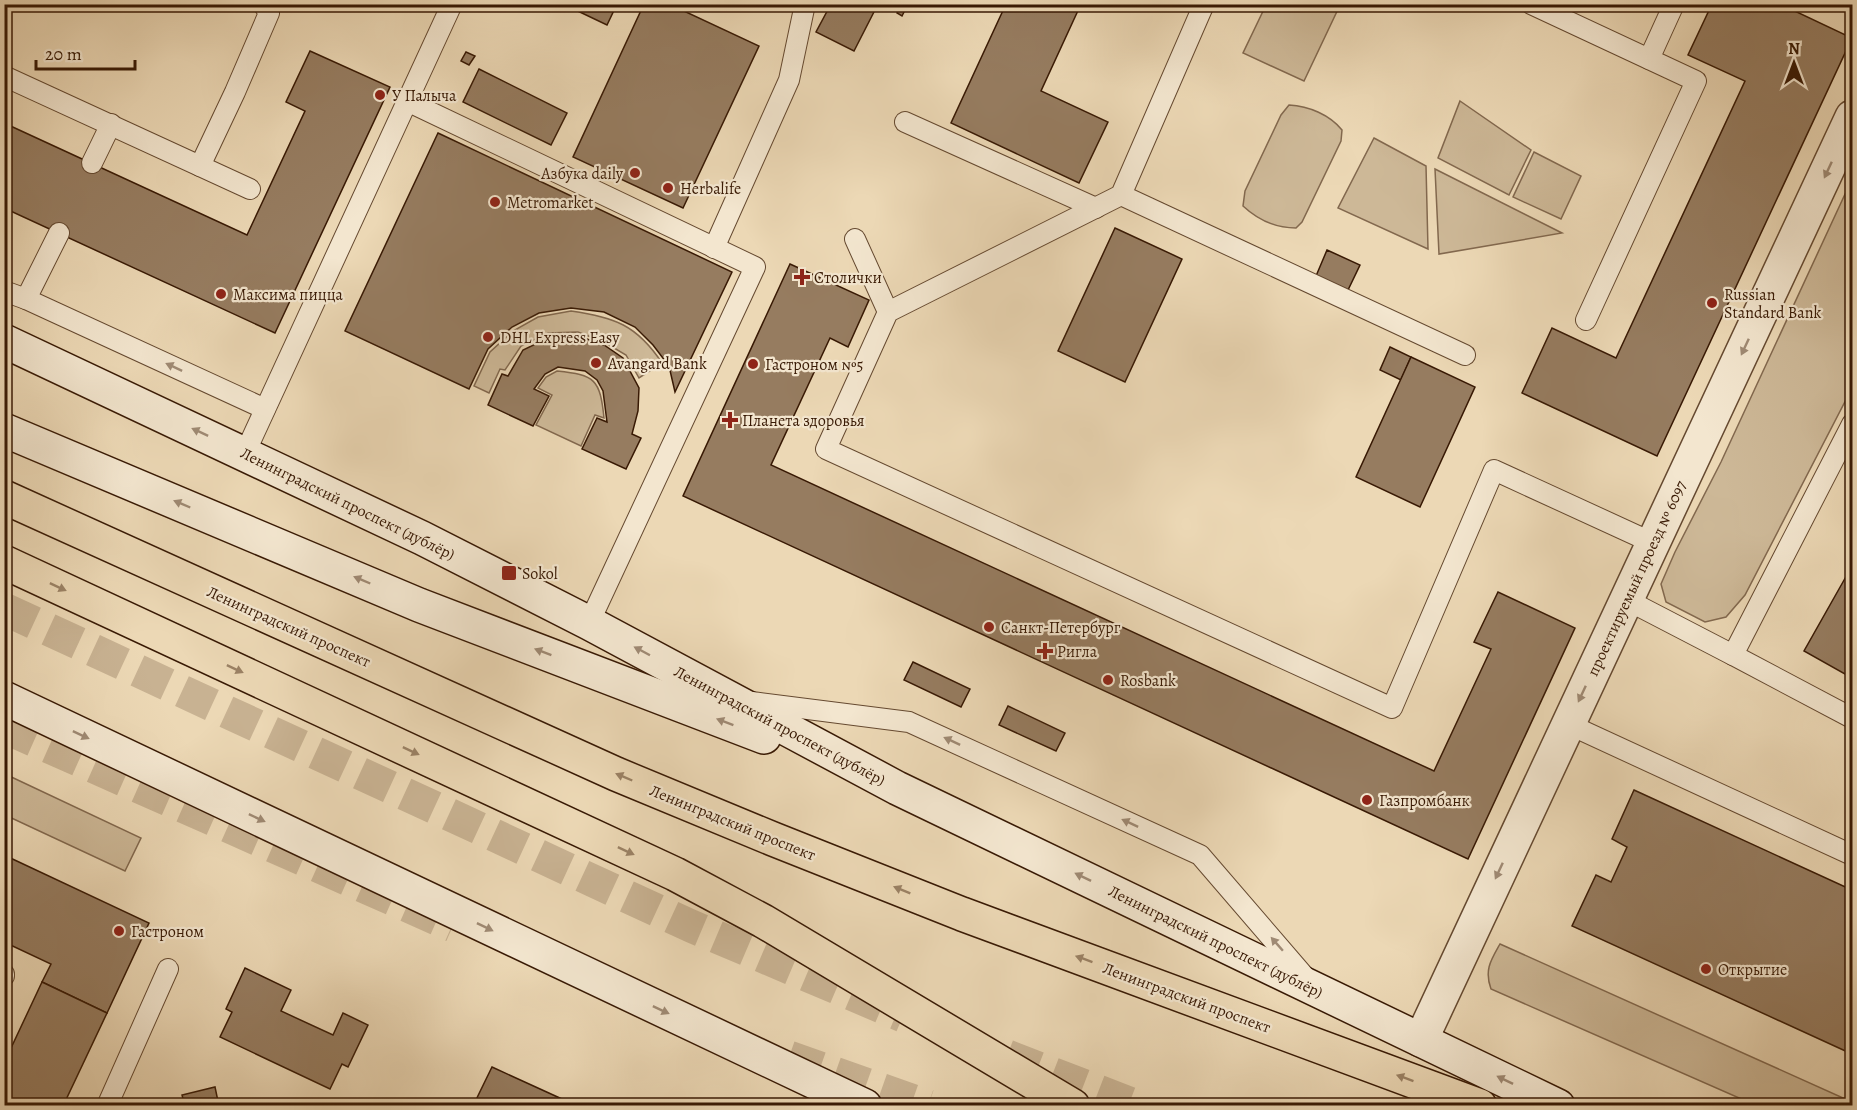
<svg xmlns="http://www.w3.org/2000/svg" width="1857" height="1110" font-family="Alegreya,serif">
<rect width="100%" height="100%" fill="#ecd8b5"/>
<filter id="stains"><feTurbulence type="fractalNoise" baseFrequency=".00333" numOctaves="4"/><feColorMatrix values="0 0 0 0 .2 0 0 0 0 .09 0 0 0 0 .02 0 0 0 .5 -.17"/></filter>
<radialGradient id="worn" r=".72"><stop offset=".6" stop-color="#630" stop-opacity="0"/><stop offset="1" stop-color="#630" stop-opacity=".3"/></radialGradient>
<g fill="#cdb897" stroke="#82684e" stroke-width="1.5">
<path d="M 1266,5 L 1340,5 L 1304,81 L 1243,53 Z"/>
<path d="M 1460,101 L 1531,150 L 1509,195 L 1438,158 Z"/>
<path d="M 1289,105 C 1309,106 1330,115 1342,130 L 1341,141 L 1302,222 L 1296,228 C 1275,228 1258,220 1243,206 L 1245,191 L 1281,115 Z"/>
<path d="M 1374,138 L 1426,166 L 1428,249 L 1338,208 Z"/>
<path d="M 1534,152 L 1581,176 L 1561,219 L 1513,197 Z"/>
<path d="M 1435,169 L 1562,233 L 1439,254 Z"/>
<path d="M 1852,179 L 1852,388 L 1745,595 L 1726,617 L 1705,622 L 1666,602 L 1661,584 L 1675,552 L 1721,462 Z"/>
<path d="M 571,311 C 614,317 637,325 662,363 L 639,378 L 626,355 L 604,342 L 578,332 L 548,333 L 521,346 L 505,370 L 500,369 L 489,393 L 474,386 L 490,352 L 513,331 L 538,317 Z"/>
<path d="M 557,371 C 595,375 600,379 604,418 L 595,415 L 581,446 L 536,425 L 552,395 L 538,388 L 546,377 Z"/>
<path d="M 5,774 L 141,838 L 125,871 L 5,815 Z"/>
<path d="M 1500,944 L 1852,1102 L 1852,1105 L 1755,1105 L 1491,989 C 1484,970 1491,960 1500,944 Z"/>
</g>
<g fill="#967c60" stroke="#381904" stroke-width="1.5">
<path d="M 563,4 L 617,4 L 607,25 Z"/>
<path d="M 644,4 L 669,4 L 759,46 L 683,208 L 573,157 Z"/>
<path d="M 831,4 L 878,4 L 854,51 L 816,32 Z"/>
<path d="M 901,4 L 908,4 L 902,16 L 897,13 Z"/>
<path d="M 1006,4 L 1081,4 L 1041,91 L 1108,122 L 1079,183 L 951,123 Z"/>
<path d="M 1712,4 L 1780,4 L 1852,38 L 1657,456 L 1522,393 L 1552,328 L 1616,358 L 1745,81 L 1688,55 Z"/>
<path d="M 310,51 L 390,87 L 275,333 L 4,208 L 4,123 L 247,235 L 305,111 L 286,102 Z"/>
<path d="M 466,52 L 475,56 L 469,65 L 461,61 Z"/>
<path d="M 479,69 L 567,113 L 551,145 L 463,102 Z"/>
<path d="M 438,133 L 732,272 L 675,392 L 669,366 L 653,345 L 635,327 L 604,312 L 571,308 L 539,313 L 512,327 L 488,349 L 469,389 L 345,331 Z"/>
<path d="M 1115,228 L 1182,259 L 1125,382 L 1058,351 Z"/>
<path d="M 1327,250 L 1360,265 L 1348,290 L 1316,276 Z"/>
<path d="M 790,264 L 869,300 L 848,347 L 830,338 L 771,465 L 1434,771 L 1491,649 L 1474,642 L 1498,592 L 1575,628 L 1468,859 L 683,496 Z"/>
<path d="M 578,336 L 604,345 L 623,358 L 639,388 L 638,411 L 632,434 L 641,438 L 626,469 L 582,449 L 597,418 L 607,422 L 603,391 L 597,380 L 585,371 L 558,367 L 545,374 L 534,389 L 549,396 L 533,426 L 488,405 L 502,374 L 508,376 L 523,350 L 550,337 Z"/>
<path d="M 1390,347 L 1411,357 L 1401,380 L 1380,370 Z"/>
<path d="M 1411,357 L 1475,387 L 1420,507 L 1356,477 Z"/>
<path d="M 1852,566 L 1852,678 L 1804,651 Z"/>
<path d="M 913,662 L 970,689 L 961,707 L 904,680 Z"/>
<path d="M 1008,706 L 1065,733 L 1056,751 L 999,725 Z"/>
<path d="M 1634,790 L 1852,890 L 1852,1054 L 1572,926 L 1596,875 L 1611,882 L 1627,847 L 1612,839 Z"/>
<path d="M 4,855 L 149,923 L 107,1013 L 42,982 L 51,964 L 4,942 Z"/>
<path d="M 245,968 L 291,990 L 281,1011 L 333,1035 L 343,1013 L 368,1025 L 348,1067 L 342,1064 L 330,1089 L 220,1037 L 232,1012 L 226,1009 Z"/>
<path d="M 42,982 L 107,1013 L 63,1106 L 4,1106 L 4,1063 Z"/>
<path d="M 492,1067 L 562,1099 L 575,1106 L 473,1106 Z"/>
<path d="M 215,1087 L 219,1106 L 185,1106 L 182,1095 Z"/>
</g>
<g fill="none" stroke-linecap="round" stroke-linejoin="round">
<g stroke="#c8b292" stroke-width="33" stroke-dasharray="33 16" stroke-linecap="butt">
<path d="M 4,609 L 691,926 L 903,1016"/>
<path d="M 4,727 L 453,926"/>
<path d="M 1007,1056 L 1137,1106"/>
<path d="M 789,1057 L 928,1106"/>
</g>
<g stroke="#654930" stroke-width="22">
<g id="service">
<path d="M 1204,4 L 1121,195 L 888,312 L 826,449 L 1392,708 L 1494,470 L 1653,543"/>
<path d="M 1531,4 L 1696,81 L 1586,320"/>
<path d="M 1649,59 L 1674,4"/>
<path d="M 4,76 L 250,189"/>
<path d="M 407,101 L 755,267 L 589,623"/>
<path d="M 905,122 L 1096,208"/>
<path d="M 92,163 L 111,124"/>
<path d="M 200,166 L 235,92 L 269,13 L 263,4"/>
<path d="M 1121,195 L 1465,355"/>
<path d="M 855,239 L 888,312"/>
<path d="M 714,248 L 789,80 L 805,4"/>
<path d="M 4,291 L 26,299 L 265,409"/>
<path d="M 26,299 L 59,233"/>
<path d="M 1852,424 L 1733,655 L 1852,718"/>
<path d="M 245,453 L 452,4"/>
<path d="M 1627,600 L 1733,655"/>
<path d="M 752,702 L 909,722 L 1200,855 L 1305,977"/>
<path d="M 1568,724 L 1852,855"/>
<path d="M 4,974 L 4,976"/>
<path d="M 107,1106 L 168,969"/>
</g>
</g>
<g stroke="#654930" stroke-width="36">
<path id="minor" d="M 1421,1040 L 1852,117"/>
</g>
<g stroke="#381904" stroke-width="36">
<g id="secondary">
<path d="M 4,341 L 422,538 L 589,623 L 897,788 L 1558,1106"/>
<path d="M 4,430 L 419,605 L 764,737"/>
<path d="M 4,698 L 865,1106"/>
</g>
</g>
<g stroke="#381904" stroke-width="36">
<g id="primary">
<path d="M 4,497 L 616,774 L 773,839 L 962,914 L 1480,1106"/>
<path d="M 4,562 L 675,874 L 763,921 L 1073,1106"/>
</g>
</g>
<use href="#service" stroke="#f3e6cf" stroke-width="20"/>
<use href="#minor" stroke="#f3e6cf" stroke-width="33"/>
<use href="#secondary" stroke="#f3e6cf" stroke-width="33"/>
<use href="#primary" stroke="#ecd8b5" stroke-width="33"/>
</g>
<defs><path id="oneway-solid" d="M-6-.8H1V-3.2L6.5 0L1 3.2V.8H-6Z" transform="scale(1.5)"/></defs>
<g fill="#9f8a74">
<use href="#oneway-solid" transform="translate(1828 170) rotate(115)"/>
<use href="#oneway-solid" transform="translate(1745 347) rotate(115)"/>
<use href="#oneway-solid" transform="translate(174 367) rotate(-155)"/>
<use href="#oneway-solid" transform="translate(200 432) rotate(-155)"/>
<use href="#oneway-solid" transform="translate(182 504) rotate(-157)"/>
<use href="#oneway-solid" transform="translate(362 580) rotate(-157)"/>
<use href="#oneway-solid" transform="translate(642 651) rotate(-152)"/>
<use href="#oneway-solid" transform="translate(543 652) rotate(-159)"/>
<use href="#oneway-solid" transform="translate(1582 694) rotate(115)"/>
<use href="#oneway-solid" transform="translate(725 722) rotate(-159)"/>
<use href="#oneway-solid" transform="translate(81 735) rotate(25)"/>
<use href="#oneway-solid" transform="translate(952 741) rotate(-155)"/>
<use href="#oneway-solid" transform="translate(257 818) rotate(25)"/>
<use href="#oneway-solid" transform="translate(1130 823) rotate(-155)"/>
<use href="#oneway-solid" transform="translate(1499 871) rotate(115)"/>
<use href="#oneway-solid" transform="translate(1083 877) rotate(-154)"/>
<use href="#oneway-solid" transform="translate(485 927) rotate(26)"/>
<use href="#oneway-solid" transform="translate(1277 944) rotate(-131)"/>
<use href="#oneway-solid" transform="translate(661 1010) rotate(25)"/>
<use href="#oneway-solid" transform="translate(1505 1080) rotate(-154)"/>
</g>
<g fill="#9b8265">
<use href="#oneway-solid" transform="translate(58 587) rotate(25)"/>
<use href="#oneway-solid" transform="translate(235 669) rotate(25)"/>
<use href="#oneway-solid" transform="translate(411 751) rotate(25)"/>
<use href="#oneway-solid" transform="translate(624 777) rotate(-157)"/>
<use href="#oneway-solid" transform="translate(626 851) rotate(25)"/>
<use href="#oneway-solid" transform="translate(902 890) rotate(-158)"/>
<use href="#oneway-solid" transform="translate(1084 959) rotate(-160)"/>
<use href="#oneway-solid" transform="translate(1405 1078) rotate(-160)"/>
</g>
<g fill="#8f2418" stroke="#f3e6cf" stroke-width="2">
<circle cx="380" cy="95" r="6"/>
<circle cx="635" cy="173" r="6"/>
<circle cx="668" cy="188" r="6"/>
<circle cx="495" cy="202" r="6"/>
<path d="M799 268h6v6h6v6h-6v6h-6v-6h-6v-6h6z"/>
<circle cx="221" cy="294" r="6"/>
<circle cx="1712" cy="303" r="6"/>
<circle cx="488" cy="337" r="6"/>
<circle cx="596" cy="363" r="6"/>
<circle cx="753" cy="364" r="6"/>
<path d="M727 411h6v6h6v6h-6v6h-6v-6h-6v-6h6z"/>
<rect x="501" y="565" width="16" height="16" rx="3"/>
<circle cx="989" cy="627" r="6"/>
<path d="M1042 642h6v6h6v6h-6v6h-6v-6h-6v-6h6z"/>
<circle cx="1108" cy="680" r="6"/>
<circle cx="1367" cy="800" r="6"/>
<circle cx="119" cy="931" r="6"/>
<circle cx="1706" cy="969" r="6"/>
</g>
<g text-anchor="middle" stroke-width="4.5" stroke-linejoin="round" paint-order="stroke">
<g font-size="16" fill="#381904" stroke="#f3e6cf" text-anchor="start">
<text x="392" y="101">У Палыча</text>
<text x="623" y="179" text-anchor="end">Азбука daily</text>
<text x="680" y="194">Herbalife</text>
<text x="507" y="208">Metromarket</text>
<text x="814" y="283">Столички</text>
<text x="233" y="300">Максима пицца</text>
<text x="1724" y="300">Russian<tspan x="1724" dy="18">Standard Bank</tspan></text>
<text x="500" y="343">DHL Express Easy</text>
<text x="608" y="369">Avangard Bank</text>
<text x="765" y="370">Гастроном №5</text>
<text x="742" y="426">Планета здоровья</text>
<text x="522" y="579">Sokol</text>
<text x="1001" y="633">Санкт-Петербург</text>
<text x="1057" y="657">Ригла</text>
<text x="1120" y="686">Rosbank</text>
<text x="1379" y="806">Газпромбанк</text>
<text x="131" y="937">Гастроном</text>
<text x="1718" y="975">Открытие</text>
</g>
<g font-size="16" fill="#381904" stroke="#f3e6cf">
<text transform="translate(348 503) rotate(26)" y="6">Ленинградский проспект (дублёр)</text>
<text transform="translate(1636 578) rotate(-65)" y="6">проектируемый проезд № 6097</text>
<text transform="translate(289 626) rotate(24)" y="6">Ленинградский проспект</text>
<text transform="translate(780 725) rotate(28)" y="6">Ленинградский проспект (дублёр)</text>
<text transform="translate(733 822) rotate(22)" y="6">Ленинградский проспект</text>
<text transform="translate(1216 941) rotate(26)" y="6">Ленинградский проспект (дублёр)</text>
<text transform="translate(1187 997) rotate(20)" y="6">Ленинградский проспект</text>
</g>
</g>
<rect width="1857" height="1110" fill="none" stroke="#ecd8b5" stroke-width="24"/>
<rect x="6" y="6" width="1845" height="1098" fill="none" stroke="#381904" stroke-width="3"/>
<rect x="12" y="12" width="1833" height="1086" fill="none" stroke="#381904" stroke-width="1.5"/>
<g transform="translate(1794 63)" stroke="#f3e6cf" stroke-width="4.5" paint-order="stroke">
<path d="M0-4.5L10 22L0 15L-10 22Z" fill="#381904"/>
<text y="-9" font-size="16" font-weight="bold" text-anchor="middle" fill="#381904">N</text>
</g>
<path d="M36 60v9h99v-9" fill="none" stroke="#381904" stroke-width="3"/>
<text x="45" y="60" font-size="18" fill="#381904" stroke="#f3e6cf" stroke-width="4.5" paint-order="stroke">20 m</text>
<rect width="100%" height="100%" filter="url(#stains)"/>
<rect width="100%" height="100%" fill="url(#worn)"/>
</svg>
